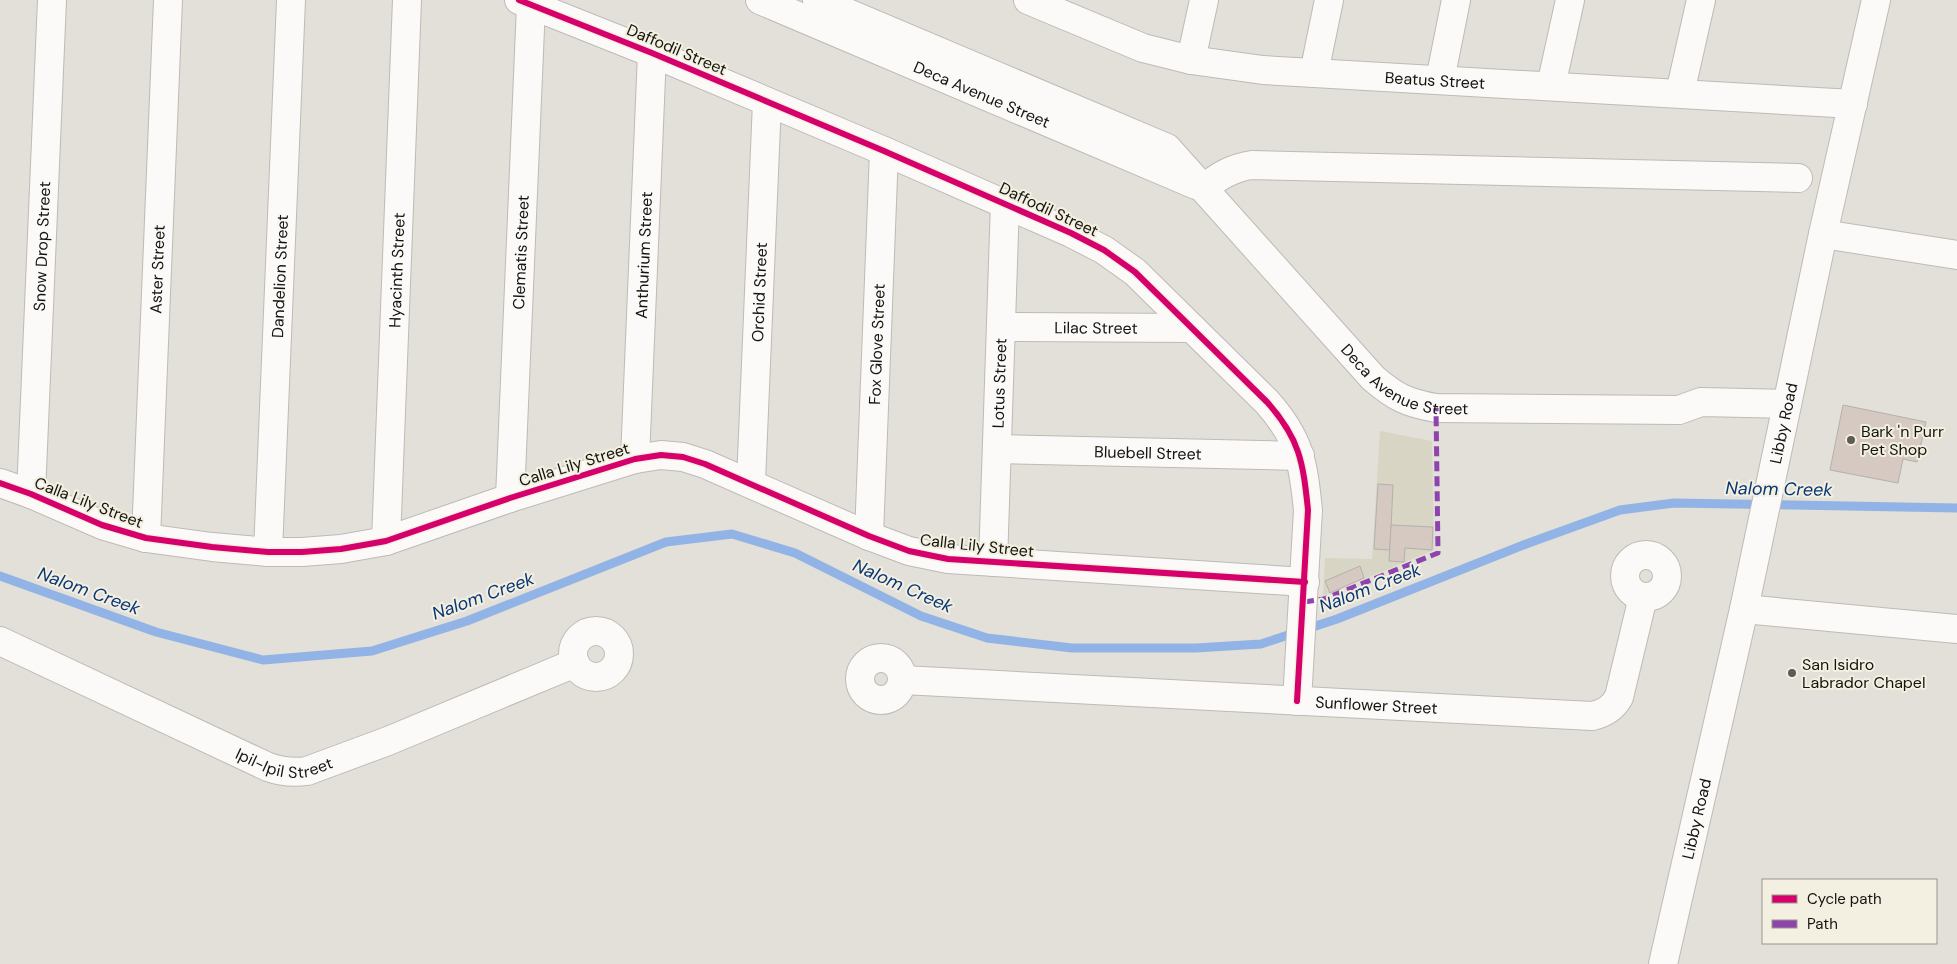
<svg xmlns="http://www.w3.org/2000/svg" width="1957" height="964" font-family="'DM Sans',sans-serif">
<rect width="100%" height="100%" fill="#e2e0d8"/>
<path fill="#d8d5c5" d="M 1380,431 L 1432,441 L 1434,550 L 1323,596 L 1325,558 L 1372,559 Z"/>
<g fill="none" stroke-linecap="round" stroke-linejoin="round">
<path stroke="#92b3e5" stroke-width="9" d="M 0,576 L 156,632 L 263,660 L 372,651 L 467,621 L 666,542 L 732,534 L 795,553 L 921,616 L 987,638 L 1072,648 L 1196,648 L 1261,644 L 1337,619 L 1526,544 L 1620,510 L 1674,503 L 1957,508"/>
</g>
<g fill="#d5c9c2" stroke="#b4b0ab">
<path d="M 1843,405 L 1926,422 L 1917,462 L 1903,459 L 1898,483 L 1830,470 Z"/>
<path d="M 1378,484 L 1393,485 L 1390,550 L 1374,549 Z"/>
<path d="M 1391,525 L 1433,527 L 1432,550 L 1405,548 L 1404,562 L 1389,561 Z"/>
<path d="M 1360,566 L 1364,578 L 1330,593 L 1325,581 Z"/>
</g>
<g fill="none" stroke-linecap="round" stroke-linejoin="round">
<g stroke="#bcbbb5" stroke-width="30">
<g id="street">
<path d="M 519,0 L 652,53 L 884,151 L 1071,233 L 1104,250 L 1135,272 L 1267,402 C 1300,439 1303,462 1308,510 L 1297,701"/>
<path id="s1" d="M 760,0 L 1196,185"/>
<path id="s2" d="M 817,0 L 1167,148 L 1373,378 C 1395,397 1407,403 1436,408 L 1679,410 L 1701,402 L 1787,404"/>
<path id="s3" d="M 1028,0 L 1143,48 L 1191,60 L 1263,70 L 1853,104"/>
<path d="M 1191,60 L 1204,0"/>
<path d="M 1314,73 L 1329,0"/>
<path d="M 1440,80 L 1456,0"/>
<path d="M 1551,86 L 1570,0"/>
<path d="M 1680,93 L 1701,0"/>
<path d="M 1204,188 C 1219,176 1232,168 1252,165 L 1798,178"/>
<path id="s4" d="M 1001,327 L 1192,328"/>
<path id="s5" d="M 997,449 L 1300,456"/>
<path id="s6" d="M 635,459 L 652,53"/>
<path id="s7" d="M 751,482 L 767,102"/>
<path d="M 0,483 L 31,494 L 102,525 L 146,538 L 212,547 L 268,552 L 302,552 L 341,549 L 386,541 L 510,498 L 635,459 L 661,455 L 683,457 L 705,464 L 869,536 L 909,551 L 948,559 L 1305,582"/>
<path id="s8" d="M 31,494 L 52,0"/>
<path id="s9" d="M 510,498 L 531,5"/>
<path id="s10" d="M 869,536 L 884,151"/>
<path id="s11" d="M 146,538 L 168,0"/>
<path id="s12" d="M 386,541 L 407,0"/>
<path id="s13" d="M 268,552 L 291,0"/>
<circle cx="1646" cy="576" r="21"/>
<path id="s14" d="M 993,562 L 1005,203"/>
<path d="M 1744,609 L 1957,629"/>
<circle cx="596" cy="654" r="23"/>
<path id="s15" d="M 0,641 L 268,767 C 282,772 293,773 307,771 L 388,741 L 575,663"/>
<circle cx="881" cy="679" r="21"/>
<path id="s16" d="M 903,680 L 1592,716 C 1605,713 1613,708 1619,697 L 1643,597"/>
</g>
</g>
<g stroke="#bcbbb5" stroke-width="30">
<path id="secondary" d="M 1823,234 L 1957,255"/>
</g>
<g stroke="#bcbbb5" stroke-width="30">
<g id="primary">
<path id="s17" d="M 1663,964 L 1744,609 L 1823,234 L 1876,0"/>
</g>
</g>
<use href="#street" stroke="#fbfaf9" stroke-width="28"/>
<use href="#secondary" stroke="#fbfaf9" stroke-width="28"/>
<use href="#primary" stroke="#fbfaf9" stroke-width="28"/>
<path stroke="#8e44ad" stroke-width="5" stroke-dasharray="10 5" stroke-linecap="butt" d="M 1304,602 L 1324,599 L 1438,553 L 1436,408"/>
<g stroke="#f3f0e1" stroke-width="9">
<g id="cycleway">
<path d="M 519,0 L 652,53 L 884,151 L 1071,233 L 1104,250 L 1135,272 L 1267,402 C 1300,439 1303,462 1308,510 L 1297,701"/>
<path d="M 0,483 L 31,494 L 102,525 L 146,538 L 212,547 L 268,552 L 302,552 L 341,549 L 386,541 L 510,498 L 635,459 L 661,455 L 683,457 L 705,464 L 869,536 L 909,551 L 948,559 L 1305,582"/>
</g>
</g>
<use href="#cycleway" stroke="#d6006c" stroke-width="6"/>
</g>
<g fill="#5c5b54" stroke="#f3f0e1" stroke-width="2">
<circle cx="1851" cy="440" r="5"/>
<circle cx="1792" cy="673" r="5"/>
</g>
<g text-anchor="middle" stroke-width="4" stroke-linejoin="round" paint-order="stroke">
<g font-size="16" fill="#14130d" stroke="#f3f0e1">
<text transform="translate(677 49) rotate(23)" y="6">Daffodil Street</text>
<text dy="6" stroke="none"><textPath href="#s3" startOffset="419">Beatus Street</textPath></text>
<text dy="6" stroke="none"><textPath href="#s1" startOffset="241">Deca Avenue Street</textPath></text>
<text transform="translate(1049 209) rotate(25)" y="6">Daffodil Street</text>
<text dy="6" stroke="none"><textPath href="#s8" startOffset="248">Snow Drop Street</textPath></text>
<text dy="6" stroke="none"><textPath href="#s9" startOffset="246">Clematis Street</textPath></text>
<text dy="6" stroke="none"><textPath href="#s6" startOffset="204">Anthurium Street</textPath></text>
<text dy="6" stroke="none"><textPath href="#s11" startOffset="269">Aster Street</textPath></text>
<text dy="6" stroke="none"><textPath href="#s12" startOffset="271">Hyacinth Street</textPath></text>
<text dy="6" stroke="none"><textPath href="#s13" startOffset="276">Dandelion Street</textPath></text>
<text dy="6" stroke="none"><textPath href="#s7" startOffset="190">Orchid Street</textPath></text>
<text dy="6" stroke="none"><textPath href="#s4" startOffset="95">Lilac Street</textPath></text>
<text dy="6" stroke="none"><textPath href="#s10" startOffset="192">Fox Glove Street</textPath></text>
<text dy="6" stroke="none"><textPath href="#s2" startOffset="719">Deca Avenue Street</textPath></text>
<text dy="6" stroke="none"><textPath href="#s14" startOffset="179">Lotus Street</textPath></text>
<text dy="6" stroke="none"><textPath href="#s17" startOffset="554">Libby Road</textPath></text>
<text dy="6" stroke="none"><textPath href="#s5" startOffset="151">Bluebell Street</textPath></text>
<text transform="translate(574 464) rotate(-17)" y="6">Calla Lily Street</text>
<text transform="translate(89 502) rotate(21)" y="6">Calla Lily Street</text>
<text transform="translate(977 545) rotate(6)" y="6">Calla Lily Street</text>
<text dy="6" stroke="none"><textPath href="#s16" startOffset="474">Sunflower Street</textPath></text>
<text dy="6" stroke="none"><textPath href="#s15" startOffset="312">Ipil-Ipil Street</textPath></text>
<text dy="6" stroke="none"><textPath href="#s17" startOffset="149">Libby Road</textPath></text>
</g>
<g font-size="16" fill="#14130d" stroke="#f3f0e1" text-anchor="start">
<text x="1861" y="437">Bark 'n Purr<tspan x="1861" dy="18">Pet Shop</tspan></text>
<text x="1802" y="670">San Isidro<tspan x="1802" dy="18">Labrador Chapel</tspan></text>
</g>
<g font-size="18" font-style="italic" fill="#083677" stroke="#f3f0e1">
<text transform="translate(1779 489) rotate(1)" y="6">Nalom Creek</text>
<text transform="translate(903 586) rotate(24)" y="6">Nalom Creek</text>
<text transform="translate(1370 588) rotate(-21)" y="6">Nalom Creek</text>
<text transform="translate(89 591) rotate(20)" y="6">Nalom Creek</text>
<text transform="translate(483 596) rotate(-20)" y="6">Nalom Creek</text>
</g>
</g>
<rect x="1762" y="879" width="175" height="65" fill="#f3f0e1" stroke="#9a988c"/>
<rect x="1772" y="895" width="25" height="8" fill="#d6006c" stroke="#9a988c"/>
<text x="1807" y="904" font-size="15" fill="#14130d">Cycle path</text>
<rect x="1772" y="920" width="25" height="8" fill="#8e44ad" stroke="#9a988c"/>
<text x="1807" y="929" font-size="15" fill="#14130d">Path</text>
</svg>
